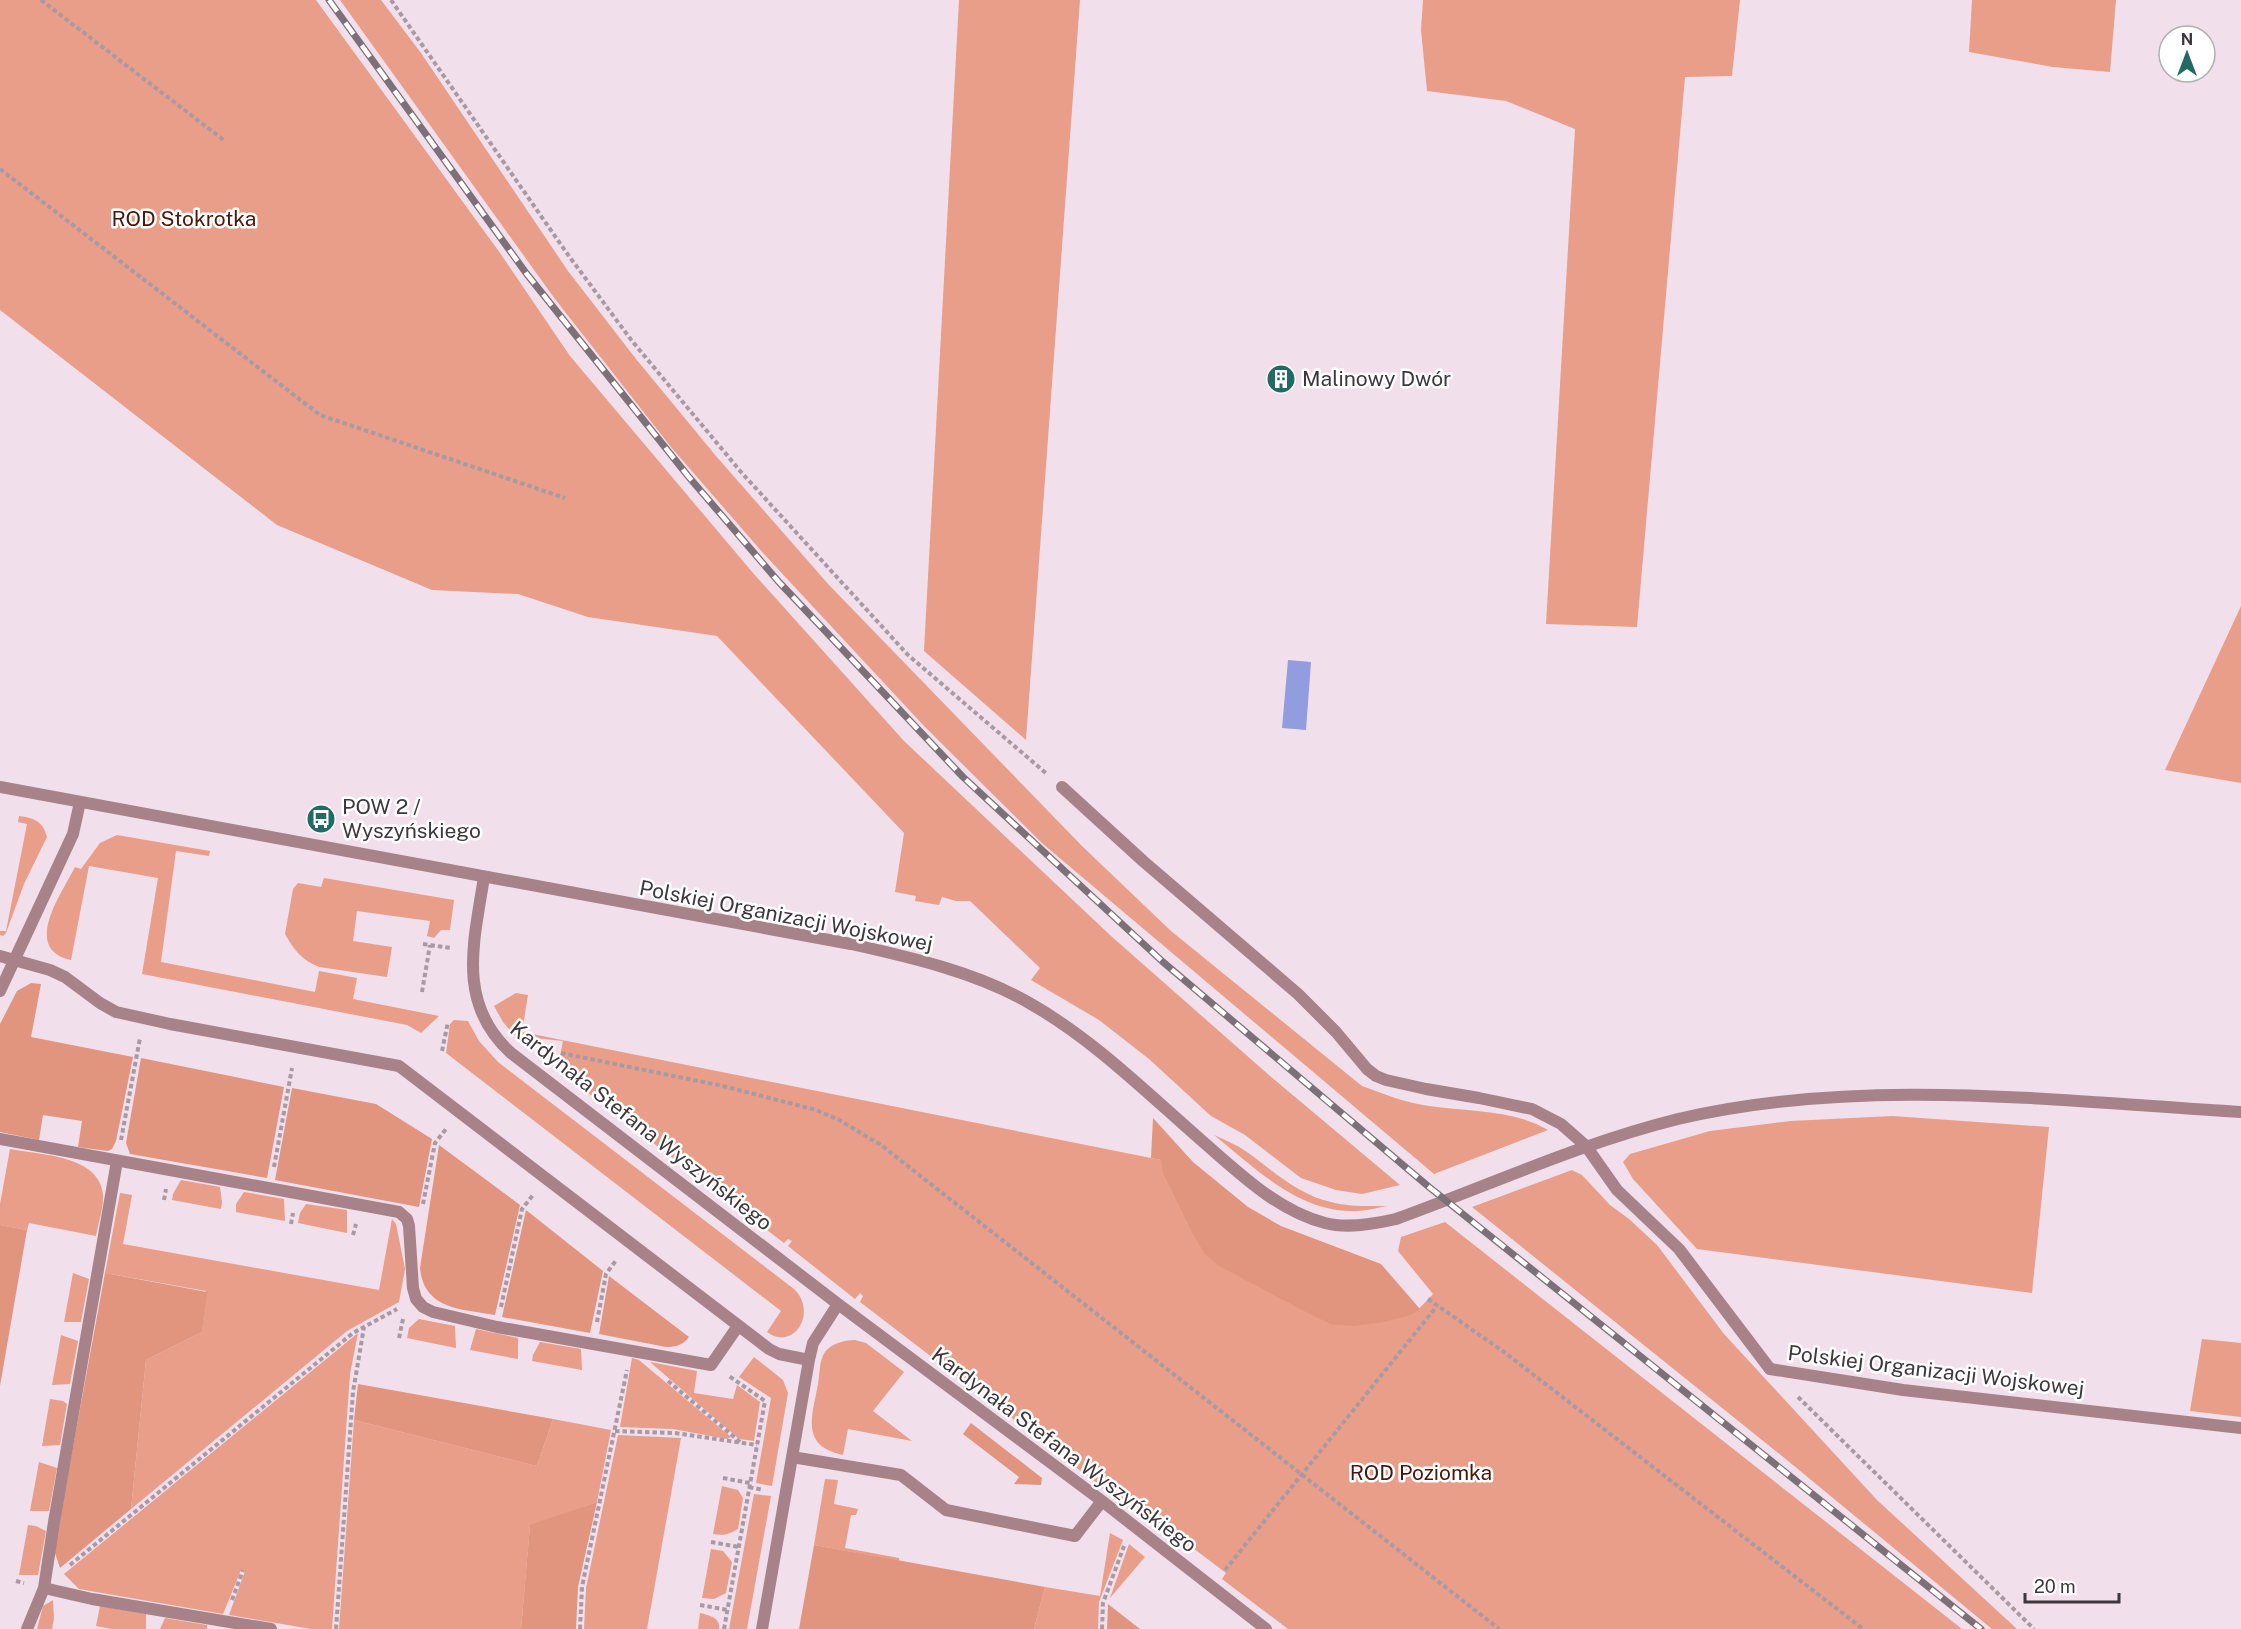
<svg xmlns="http://www.w3.org/2000/svg" width="2241" height="1629" font-family="'Public Sans',sans-serif">
<style>
.green{fill:#e89e88}
.forest{fill:#e1947e}
.water{fill:#929de0}
.lines{fill:none;stroke-linecap:round;stroke-linejoin:round}
.path{stroke:#a89aa4;stroke-width:4;stroke-dasharray:4.5 3;stroke-linecap:butt}
.lane{stroke:#a78389;stroke-width:12}
.street{stroke:#a78389;stroke-width:12}
.rail-casing{stroke:#7c7178;stroke-width:7}
.rail{stroke:#fff;stroke-width:4.5;stroke-dasharray:14;stroke-linecap:butt}
.labels{text-anchor:middle;stroke-width:5;stroke-linejoin:round;paint-order:stroke}
.park-label{font-size:21px;fill:#48180a;stroke:#fff}
.poi-label{font-size:21px;fill:#3e373c;stroke:#fff;text-anchor:start}
.street-label{font-size:21px;fill:#3e373c;stroke:#fff}
</style>
<rect width="100%" height="100%" fill="#f2dfec"/>
<path class="green" d="M0,0H316L500,253L570,356L753,573L904,741L1111,936L1270,1076L1400,1185L1362,1194L1336,1190L1301,1178L1245,1135L1211,1116L1149,1059L1099,1020L1031,980L1040,968L970,901H956L942,897L939,905L915,901L916,896L895,892L904,833L717,636L588,617L518,594L432,590L277,525L0,310Z
M340,0H381L421,53L568,271L636,359L716,456L829,585L1082,846L1171,931L1362,1086C1384,1094 1406,1103 1429,1106C1468,1112 1513,1109 1548,1130L1434,1174L1043,844L924,726L763,553L671,447L555,299Z
M959,0H1080L1026,740L924,651Z
M1423,0H1740L1732,76L1685,77L1637,627L1546,624L1575,129L1506,101L1427,91L1421,30Z
M1972,0H2116L2110,72L2053,67L1969,52Z
M2241,606V783L2165,770Z
M19,816C34,818 43,821 47,837L24,884L6,933L3,936L0,935V931H6L27,824L18,822Z
M117,835L210,851L209,856L176,851L161,962L315,992L319,971L357,978L353,999L439,1016L421,1033L407,1025L142,974L158,878L89,866L71,960C21,949 62,893 75,867L81,869L100,843Z
M324,878L454,900L450,930H441L434,938L427,936L430,921L357,911L353,941L392,947L387,977L319,967C302,960 294,950 285,934L293,889L298,883L321,887Z
M516,993L528,995L522,1032L1161,1160L1299,1307L1329,1324L1414,1314L1433,1294L1398,1251L1401,1237L1445,1222L1962,1629H1288L1222,1579L1226,1573L1189,1545L1184,1550L860,1302L863,1296L860,1293L855,1299L788,1246L792,1241L788,1239L784,1243L554,1067L559,1061L563,1041L515,1036L503,1022L494,1006Z
M454,1020L468,1021L479,1041L498,1062L794,1289C818,1312 794,1352 767,1332L781,1311L446,1053L450,1024Z
M1892,1116L2049,1127L2032,1293L1697,1249L1633,1179L1623,1162L1630,1154L1710,1131L1791,1121Z
M1214,1135C1225,1140 1237,1145 1247,1152C1273,1171 1299,1195 1331,1202C1350,1207 1368,1206 1387,1206C1376,1208 1362,1212 1350,1211C1296,1210 1254,1167 1214,1135Z
M10,1149C40,1155 99,1155 103,1194C104,1208 98,1223 96,1236L29,1223L27,1230L0,1225V1204Z
M1572,1170L1582,1175L1610,1205L1629,1219L1657,1245L1724,1334L1877,1500L2017,1629H1992L1782,1456L1472,1207Z
M181,1180L220,1187L222,1202L221,1209L172,1200L173,1194Z
M244,1192L284,1199L285,1221L236,1212V1204Z
M120,1193L132,1195L123,1244L379,1290L392,1219L396,1224L405,1269L399,1302L347,1331L131,1509L146,1360L202,1332L206,1291L105,1273Z
M306,1204L347,1210V1233L298,1223L300,1213Z
M73,1273L89,1279L81,1322H64Z
M419,1319L455,1326L456,1348L407,1338L409,1328Z
M476,1329L518,1338V1359L470,1350Z
M358,1333L350,1374L332,1629H311L229,1615L245,1571L241,1570L223,1614L79,1589L64,1574Z
M61,1335L78,1341L70,1384L52,1385Z
M2202,1339L2241,1343V1417L2190,1411Z
M855,1340L866,1343L904,1372L873,1411L912,1441L848,1429L843,1455C800,1446 812,1417 818,1384C820,1374 819,1360 825,1352C832,1343 845,1340 855,1340Z
M540,1342L581,1349L582,1370L532,1361L533,1355Z
M754,1357L783,1380L788,1393L772,1486L756,1483L771,1398L739,1377Z
M632,1358L639,1360L731,1437L727,1439L673,1429L620,1427Z
M650,1362L697,1371L694,1393L733,1399L737,1385L760,1402L754,1441L739,1439Z
M50,1399L63,1401L67,1404L60,1445L42,1446Z
M553,1419L611,1430L597,1502L530,1526L521,1629H339L354,1420L537,1466Z
M618,1435L681,1438L647,1629H584L586,1588Z
M39,1462L57,1468L49,1511H30Z
M825,1479L838,1480L834,1504L858,1509L856,1515H851L845,1548L899,1558V1561L814,1545Z
M722,1486L738,1490L743,1498L738,1529C729,1534 724,1536 713,1534Z
M754,1494L771,1496L747,1629H729Z
M28,1525L36,1526L46,1531L38,1575H19Z
M1110,1533L1123,1540L1099,1602L1098,1629H1034L1045,1587L1100,1596Z
M1129,1544L1145,1557L1110,1598Z
M711,1549L723,1551L732,1562L726,1593L714,1599L702,1598Z
M53,1600L54,1618L52,1629H37L43,1606Z
M100,1606L146,1614V1629H112L96,1626Z
M700,1613C709,1615 721,1618 719,1629H698Z
M165,1618L207,1625V1629H160Z"/>
<path class="forest" d="M31,983L41,984L31,1037L133,1057L116,1141L112,1149L108,1151L78,1147L82,1121L43,1115L39,1140L0,1132V1024L17,991Z
M141,1058L284,1087L267,1178L130,1154L126,1143Z
M292,1088L376,1104L432,1139L419,1207L275,1180Z
M1153,1118L1193,1162L1248,1207L1281,1226L1381,1264L1420,1309L1414,1314L1384,1322L1354,1326L1329,1324L1219,1266L1205,1254L1194,1236L1163,1173L1161,1160L1151,1158Z
M439,1145L520,1205L495,1315C462,1309 424,1310 420,1268Z
M526,1210L603,1271L590,1333L502,1317Z
M0,1225L27,1230L0,1386Z
M105,1273L207,1292L202,1332L146,1360L131,1509L60,1568L54,1550Z
M609,1276L689,1337C683,1345 676,1347 666,1347L599,1334Z
M358,1384L553,1419L537,1466L354,1420Z
M971,1423L1042,1478L1041,1485L1014,1484L1019,1477L963,1434Z
M597,1502L578,1587L576,1629H521L530,1525Z
M814,1545L1045,1587L1034,1629H799Z
M1108,1604L1140,1629H1107Z"/>
<path class="water" d="M1288,660L1311,662L1306,730L1282,728Z"/>
<g class="lines">
<path class="path" d="M41,0L225,141
M391,0L566,252L632,341L741,472L908,655L1047,774
M0,169L320,415L565,498
M423,944L451,948
M422,992L430,945
M442,1051L448,1022
M561,1053L723,1086L816,1110L839,1120L881,1145L1499,1629
M121,1140L140,1038
M274,1167L292,1068
M164,1200L166,1189
M423,1204L435,1143L446,1129
M291,1224L293,1213
M353,1235L356,1224
M1428,1299L1504,1352L1863,1629
M501,1307L522,1209L533,1195
M597,1322L606,1274L617,1259
M399,1338L403,1319
M668,1381L740,1442
M1798,1397L2034,1629
M615,1431L675,1433L757,1445
M723,1478L750,1483
M749,1487L763,1490
M711,1542L739,1547
M70,1565L353,1333L397,1309
M1225,1570L1437,1306
M16,1581L24,1583
M232,1600L243,1570
M700,1605L728,1610
M336,1629L353,1392L364,1327
M580,1629L582,1587L627,1370
M724,1629L765,1401L729,1376
M1102,1629L1103,1603L1124,1546"/>
<path class="lane" d="M0,1139L399,1212L407,1219L409,1226L413,1288L416,1299L423,1307L433,1312L497,1327L711,1365L738,1326
M1770,1369L1903,1390L2241,1428
M44,1588L92,1599L271,1629
M27,1629L44,1588L54,1522L117,1161"/>
<path class="street" d="M0,787L851,944C910,957 979,973 1031,1004C1094,1040 1147,1093 1201,1140C1237,1171 1277,1211 1325,1223C1347,1229 1374,1224 1396,1219C1490,1185 1581,1143 1678,1119C1860,1076 2056,1101 2241,1112
M1062,787L1143,861L1298,994L1336,1032L1367,1069L1376,1076L1386,1080L1426,1089L1479,1098L1532,1109L1561,1124L1586,1146L1617,1190L1679,1249L1770,1369
M484,877C474,942 456,1003 511,1053L838,1304L1102,1501L1266,1629
M0,956L50,970L65,977L100,1003L116,1012L170,1024L399,1066L769,1349L779,1354L809,1360
M0,991L73,834L80,802
M792,1457L901,1475L946,1510L1075,1536L1102,1501
M762,1629L809,1360L813,1343L838,1304"/>
<g class="rail-casing">
<path id="rail" d="M329,0L526,273L688,476L778,581L963,777L1163,962L1429,1187L1981,1629"/>
</g>
<use href="#rail" class="rail"/>
</g>
<defs>
<g id="building-disc" transform="scale(1.5)"><circle r="9.5" fill="#216b64" stroke="#fff"/><path d="M-4-6H4V6H1V3H-1V6H-4ZM-2.5-4.3h1.7v1.8h-1.7ZM.8-4.3h1.7v1.8H.8ZM-2.5-1h1.7V.8h-1.7ZM.8-1h1.7V.8H.8Z" fill="#fff"/></g>
<g id="bus-disc" transform="scale(1.5)"><circle r="9.5" fill="#216b64" stroke="#fff"/><path d="M-5-6H5V4H4V6H2V4H-2V6H-4V4H-5ZM-3.5-4V0h7V-4ZM-3.5 1.2v1.5H-2V1.2ZM2 1.2v1.5H3.5V1.2Z" fill="#fff"/></g>
</defs>
<g fill-rule="evenodd">
<use href="#building-disc" x="1281" y="379"/>
<use href="#bus-disc" x="321" y="819"/>
</g>
<g class="labels">
<g class="park-label">
<text x="184" y="226">ROD Stokrotka</text>
<text x="1421" y="1480">ROD Poziomka</text>
</g>
<g class="poi-label">
<text x="1302" y="386">Malinowy Dwór</text>
<text x="342" y="814">POW 2 /<tspan x="342" dy="24">Wyszyńskiego</tspan></text>
</g>
<g class="street-label">
<text transform="translate(786 916) rotate(11)" y="7">Polskiej Organizacji Wojskowej</text>
<text transform="translate(641 1126) rotate(38)" y="7">Kardynała Stefana Wyszyńskiego</text>
<text transform="translate(1936 1371) rotate(7)" y="7">Polskiej Organizacji Wojskowej</text>
<text transform="translate(1064 1450) rotate(37)" y="7">Kardynała Stefana Wyszyńskiego</text>
</g>
</g>
<g transform="translate(2187 54)"><circle r="28" fill="#ffffff" stroke="#b2afb1" stroke-width="1.5"/>
<path d="M0-4.5L10 22L0 15L-10 22Z" fill="#216b64"/>
<text y="-9" font-size="16" font-weight="bold" text-anchor="middle" fill="#3e373c">N</text>
</g>
<path d="M2025 1593v9h94v-9" fill="none" stroke="#3e373c" stroke-width="3"/>
<text x="2034" y="1593" font-size="18" fill="#3e373c" stroke="#ffffff" stroke-width="4.5" paint-order="stroke">20 m</text>
</svg>
